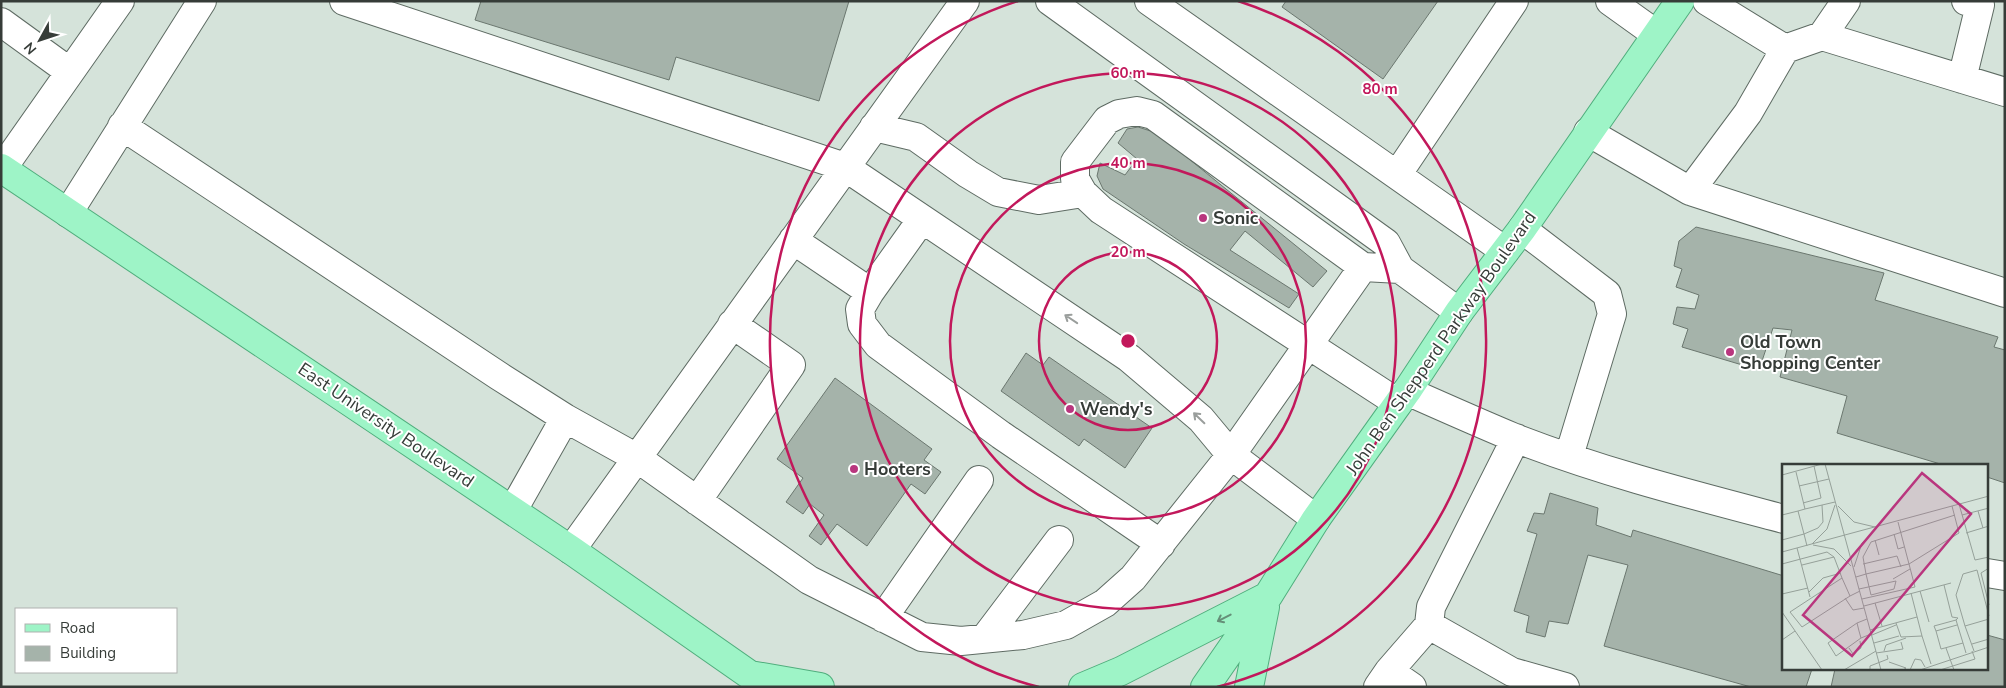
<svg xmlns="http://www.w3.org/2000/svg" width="2006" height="688" font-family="'Nunito Sans',sans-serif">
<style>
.building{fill:#a5b3aa;stroke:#6b776f}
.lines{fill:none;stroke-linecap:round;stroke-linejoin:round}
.minor-casing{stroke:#5e6b63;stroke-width:30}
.major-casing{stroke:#50ae7d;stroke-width:30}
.minor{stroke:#fff;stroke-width:28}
.major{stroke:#9ef4c7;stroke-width:28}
.oneway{stroke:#9a9e9c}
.oneway2{stroke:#658f78}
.ring{fill:none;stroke:#c2185b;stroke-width:2.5}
.poi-dot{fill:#b9367e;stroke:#fff;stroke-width:2}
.labels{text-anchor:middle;stroke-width:4;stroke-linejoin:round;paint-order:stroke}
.poi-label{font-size:18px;font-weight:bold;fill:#363c38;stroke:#fff;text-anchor:start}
.street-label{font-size:18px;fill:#363c38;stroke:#fff}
.inset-road{fill:none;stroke:#95a099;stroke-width:1}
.view{fill:#b9367e;fill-opacity:0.15;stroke:#b9367e;stroke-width:2.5}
.inset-edge{fill:none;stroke:#363c38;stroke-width:2.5}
.centre{fill:#c2185b;stroke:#fff;stroke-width:2.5}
.ring-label{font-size:15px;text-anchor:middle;font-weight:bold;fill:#c2185b;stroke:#fff;stroke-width:4;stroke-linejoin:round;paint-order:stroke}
</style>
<rect width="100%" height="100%" fill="#d5e3da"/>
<path class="building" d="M481,1H849L819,101L676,57L669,80L475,20Z
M1286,1H1438L1383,79L1282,7Z
M1138,127L1157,133L1327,271L1313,287L1245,231L1230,250L1299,294L1289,308L1184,244L1103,189L1097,176L1100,163L1125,175L1137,159L1118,143L1127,129Z
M1696,227L1884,273L1875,300L1998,337L1994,347L2005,350V483L1987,477V466H1947L1837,433L1847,396L1780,377L1792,330L1773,328L1759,370L1682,347L1688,329L1673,324L1677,307L1695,309L1699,295L1676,287L1682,269L1674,266L1679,241Z
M1026,353L1043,365L1049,357L1152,428L1125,468L1084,439L1079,446L1001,391Z
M835,378L932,449L924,460L941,472L925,494L911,484L867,546L837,524L821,545L809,536L824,515L810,504L803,514L786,502L803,478L777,459Z
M1550,493L1598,508L1596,525L1631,537L1633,530L1784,576V669H1812L1806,687H1751L1604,646L1628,565L1588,555L1568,624L1549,621L1545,637L1526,632L1529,616L1514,611L1537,534L1527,531L1534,513L1544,514Z
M1987,635L2005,640V687H1831L1835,669H1987Z"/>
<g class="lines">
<g class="minor-casing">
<path id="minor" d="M344,1L845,167L1129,358L1201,419L1231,455L1363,267
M1050,1L1386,243L1400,269L1459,312
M1149,1L1505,251
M1610,1L1656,34
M1,22L70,72
M1822,36L1846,1
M1785,49L1822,36L2005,92
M1962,79L1980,5L1966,1
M122,126L499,376L565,418L637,458L809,580L922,637L961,641L1023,635L1066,625L1105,603L1133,578L1231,455L1316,519
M874,127L916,137L968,174L998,192L1039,200L1083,193
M1588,132L1690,191L1748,113L1785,49L1707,1
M2,169L120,1
M1397,175L1514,1
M1690,191L2005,293
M68,213L202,1
M922,219L870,292L860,309L862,324L878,345L1001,435L1161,544
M1522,229L1607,294L1612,314L1569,456
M793,240L870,292
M1407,391C1443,407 1479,423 1515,438C1602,472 1693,495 1784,519
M1398,403L1101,210L1083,193L1075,179V162L1107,120L1119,114L1137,111L1153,115L1363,267L1400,269
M1516,438L1431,607L1429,625L1512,672L1565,687
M697,501L791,365L732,324
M513,510L565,418
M571,550L965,1
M1987,573L2005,576
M883,618L979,480
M985,638L1059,540
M1389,671L1412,687
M1378,687L1389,671L1429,625"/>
</g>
<g class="major-casing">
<path id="major" d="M1,168L571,550L767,687
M750,675L820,687
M1083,687L1121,671L1264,598
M1205,687L1268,596L1316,519L1407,391L1459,312L1522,229L1680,1
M1249,687L1265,607"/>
</g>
<use href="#minor" class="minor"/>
<use href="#major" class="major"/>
</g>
<defs><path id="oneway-shaft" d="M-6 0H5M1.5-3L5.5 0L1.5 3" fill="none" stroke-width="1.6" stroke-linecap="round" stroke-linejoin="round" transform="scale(1.25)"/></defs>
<g class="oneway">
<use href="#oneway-shaft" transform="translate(1071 319) rotate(-146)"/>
<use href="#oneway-shaft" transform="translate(1199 418) rotate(-136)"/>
</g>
<use class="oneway2" href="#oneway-shaft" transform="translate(1224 618) rotate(153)"/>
<g class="ring">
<circle cx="1128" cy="341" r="89"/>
<circle cx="1128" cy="341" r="178"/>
<circle cx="1128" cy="341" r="268"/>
<path d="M1039 687A357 357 0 0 1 1018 1M1238 1A357 357 0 0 1 1217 687"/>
</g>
<g class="poi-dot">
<circle cx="1203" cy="218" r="5"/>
<circle cx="1730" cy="352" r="5"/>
<circle cx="1070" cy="409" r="5"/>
<circle cx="854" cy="469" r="5"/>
</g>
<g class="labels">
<g class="poi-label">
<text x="1213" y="224">Sonic</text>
<text x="1740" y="348">Old Town<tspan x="1740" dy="21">Shopping Center</tspan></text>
<text x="1080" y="415">Wendy's</text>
<text x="864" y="475">Hooters</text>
</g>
<g class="street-label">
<text transform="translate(1441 343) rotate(-55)" y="6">John Ben Shepperd Parkway Boulevard</text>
<text transform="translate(386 425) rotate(34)" y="6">East University Boulevard</text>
</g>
</g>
<g transform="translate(1782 464)">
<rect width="206" height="206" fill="#d5e3da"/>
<path class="inset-road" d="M43,0L99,206M14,8L23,45L53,38M0,11L40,0M17,22L47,15M21,39L39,34L32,2M177,40L193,96L207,93M56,42L72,58L93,63M196,47L201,64M0,51L16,47M180,51L207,44M184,69L207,62M112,70L116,85L122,83M0,76L22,70L16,47L23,45M93,76L97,91M30,80L45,65L53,41M31,81L52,85L69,102M25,82L22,70L36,64L41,58L40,41M15,84L28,133M0,88L207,32M0,100L45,88L52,93M81,100L115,92L119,103M20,101L52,93L60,114M72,103L80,79L95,64M207,104L199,109L207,141M74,113L84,110L81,93L89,78L173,51M111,115L128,105M162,121L170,153L176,154L174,156M77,125L114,117L112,125L89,131M138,127L147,158M27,128L41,114L59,109M129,129L140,172M0,130L26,124M89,131L84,110L127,100L177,69L170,42M68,132L20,163L8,148L60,114L68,132L78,127M63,134L71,146L82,144M80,135L133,123L116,58M93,139L100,162M82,142L169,119M0,148L40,206M207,152L195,106L181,110L174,131L183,162L207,155M85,155L75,159L77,167L79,174L89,170M75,159L46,179L54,192L79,174M114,159L119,173L140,172L149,200M175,161L154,167L152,162L174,156L181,179M183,162L192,187M88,166L135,153M154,167L159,185L181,179L184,189M90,171L114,161M0,176L13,167M92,179L117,172M190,180L207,175M67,184L71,190L79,184L78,177M164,184L172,206M102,187L104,181L124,174M94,189L121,185L119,178M107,198L124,204L121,206M62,206L94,187M88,206V202L106,195L105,191M128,206L133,195L139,196L143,203M138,206L207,183M158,206L193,195L190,187"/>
<path class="view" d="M140,9L189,50L70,192L21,151Z"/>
<rect width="206" height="206" class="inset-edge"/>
</g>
<circle cx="1128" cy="341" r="8" class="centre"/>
<g class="ring-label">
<text x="1128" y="78">60 m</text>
<text x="1380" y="94">80 m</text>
<text x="1128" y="168">40 m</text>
<text x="1128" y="257">20 m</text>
</g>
<rect width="2006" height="688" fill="none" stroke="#363c38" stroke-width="5"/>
<rect x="15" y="608" width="162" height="65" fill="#ffffff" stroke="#afb1af"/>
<rect x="25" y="624" width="25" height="8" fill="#9ef4c7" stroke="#afb1af"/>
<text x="60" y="633" font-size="15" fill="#363c38">Road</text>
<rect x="25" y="646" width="25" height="15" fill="#a5b3aa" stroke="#afb1af"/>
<text x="60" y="658" font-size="15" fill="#363c38">Building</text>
<g transform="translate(40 40) rotate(230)" stroke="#ffffff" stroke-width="4" paint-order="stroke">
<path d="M0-4L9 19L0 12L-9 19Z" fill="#363c38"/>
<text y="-8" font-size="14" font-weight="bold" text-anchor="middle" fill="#363c38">N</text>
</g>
</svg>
